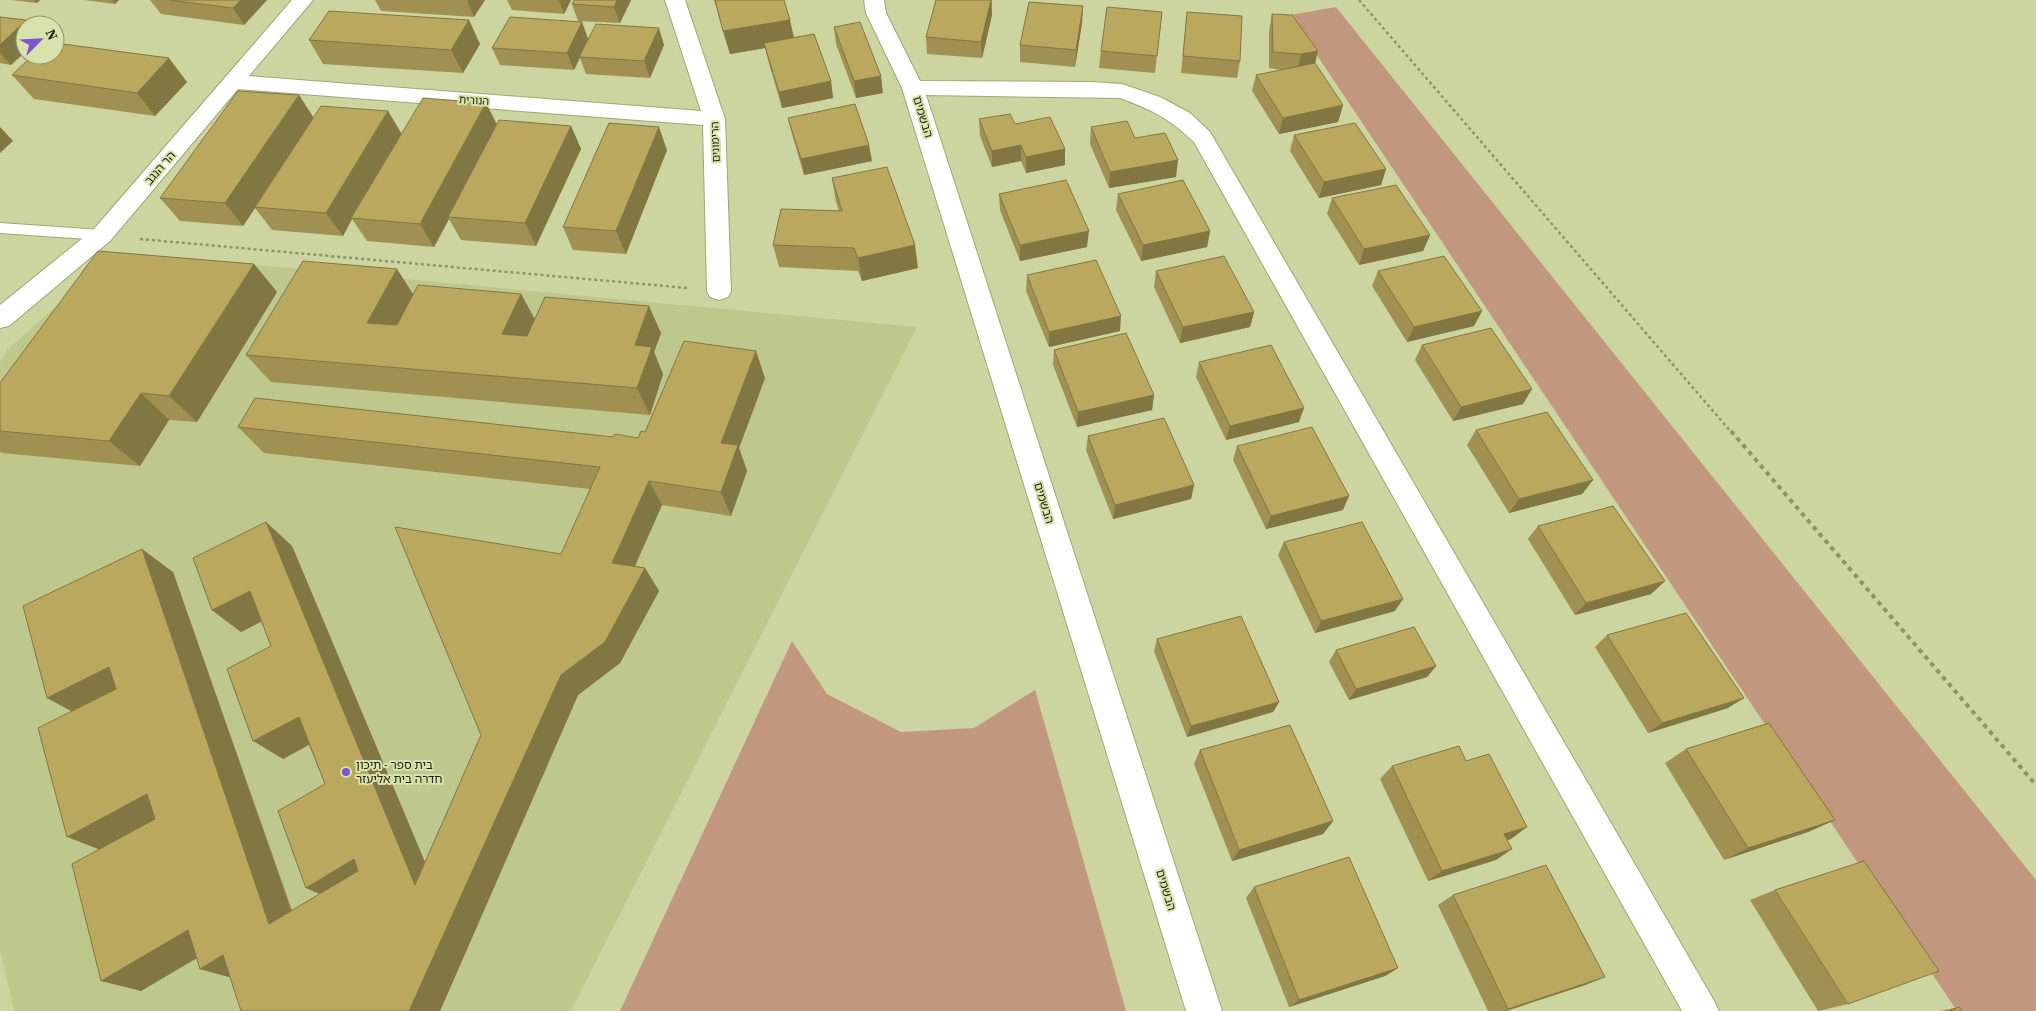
<svg xmlns="http://www.w3.org/2000/svg" width="2036" height="1011" font-family="'Source Serif 4','Noto Sans Hebrew',serif">
<style>
.built{fill:#bfc88c}
.green{fill:#c1987d}
.lines{fill:none;stroke-linecap:round;stroke-linejoin:round}
.service-casing{stroke:#9fa773;stroke-width:2}
.minor-casing{stroke:#9fa773;stroke-width:2}
.path-far1{stroke:#8c9369;stroke-width:2.5;stroke-dasharray:3 3;stroke-linecap:butt}
.path{stroke:#8c9369;stroke-width:4;stroke-dasharray:4.5 4.5;stroke-linecap:butt}
.service{fill:#fff;fill-rule:evenodd}
.minor{fill:#fff;fill-rule:evenodd}
.wall{fill:#a09052}
.shaded-wall{fill:#827642}
.building{fill:#baa85f;stroke:#827642}
.poi-dot{fill:#7d54ce;stroke:#d9e2ac;stroke-width:2}
.labels{text-anchor:middle;stroke-width:4;stroke-linejoin:round;paint-order:stroke}
.far-street-label{font-size:11px;fill:#1f220d;stroke:#d9e2ac}
.street-label{font-size:12px;fill:#1f220d;stroke:#d9e2ac}
.poi-label{font-size:12px;fill:#1f220d;stroke:#d9e2ac;text-anchor:start}
</style>
<rect width="100%" height="100%" fill="#ccd59f"/>
<path class="built" d="M117,252L917,327L571,1011H14L0,950V362L7,350Z"/>
<path class="green" d="M1336,7L2036,880V1011H1957L1290,15Z
M792,641L827,694L901,732L974,728L1035,690L1126,1011H620Z"/>
<g class="lines">
<g class="service-casing">
<path id="service" d="M0,223L102,230L107,231L109,235L107,239L102,240L0,233Z"/>
</g>
<g class="minor-casing">
<path id="minor" d="M292,0H313L249,76L701,111L665,0H685L725,119L731,291L728,297L719,300L710,297L707,291L703,125L238,89L110,241L9,326L0,328V305L94,229Z
M864,0H884L886,13L920,81L1091,82L1122,84L1160,97L1190,113L1210,132L1713,999L1719,1011H1682L1194,142C1169,118 1152,110 1120,98L926,95L1222,1011H1186L902,88L866,13Z"/>
</g>
<path class="path-far1" d="M1359,0L1732,433
M140,239L687,288"/>
<path class="path" d="M1731,431L2036,785"/>
<use href="#service" class="service"/>
<use href="#minor" class="minor"/>
</g>
<path class="wall" d="M11,0H40L37,3Z
M84,0H119L115,4Z
M150,0H267L244,25L161,14Z
M375,0H485L474,17L381,11Z
M507,0H571L564,14L512,10Z
M631,0L620,23L578,21L572,4Z
M714,0H784L794,38L831,81L833,98L782,108L768,60L765,48L730,54Z
M936,0H992V15L982,58L927,54L926,37Z
M1083,6L1082,23L1075,67L1020,62V45Z
M1162,12L1155,73L1099,68L1101,51Z
M1187,12L1240,61L1237,78L1181,73Z
M1272,14L1318,51L1315,63L1343,105L1338,122L1279,134L1252,91L1256,75L1282,70L1269,68V31Z
M0,17L25,25V52L11,65L0,63Z
M582,22L588,39L664,45L650,78L586,74L580,58L574,70L500,65L492,48Z
M834,27L883,93L856,98L836,44Z
M309,40L480,44L463,73L323,64Z
M12,75L187,82L155,116L34,99Z
M299,95L314,118L388,111L402,134L486,103L497,124L571,126L581,149L536,246L461,240L449,219L434,247L367,241L352,219L343,236L272,230L255,208L243,226L180,221L160,198Z
M788,118L872,161L804,175L792,134Z
M979,119L1015,124L1065,149V165L1026,173L1021,161L992,167L980,136Z
M1091,127L1135,138L1176,177L1109,188L1090,144Z
M1294,135L1386,169L1381,185L1319,198L1290,151Z
M667,150L626,254L573,250L563,227Z
M832,178L918,268L862,281L858,271L779,267L773,245L839,211L836,202Z
M999,194L1087,247L1020,261L1000,210Z
M1118,194L1210,231L1207,247L1141,261L1116,210Z
M1332,198L1430,235L1423,251L1359,265L1327,214Z
M254,264L277,292L197,422L169,420L140,466L2,453L0,452V383Z
M1156,271L1254,312L1250,327L1180,343L1154,287Z
M1378,271L1482,311L1474,326L1407,342L1372,286Z
M1027,275L1120,331L1049,347L1026,291Z
M414,294H521L535,319L661,333L654,352L663,374L650,415L271,382L246,355Z
M1422,345L1523,404L1453,421L1415,360Z
M1054,350L1154,395L1152,410L1077,427L1053,365Z
M1199,362L1299,422L1226,440L1196,377Z
M765,378L739,448L747,471L731,516L662,505L635,566L645,568L659,591L620,663L578,695L440,1011H241L230,977L200,969L197,958L141,991L99,849L72,711L47,698L173,572L292,910L320,894L306,888L325,784L309,745L283,759L271,646L262,621L241,632L212,610L266,522L292,546L425,862L590,489L264,453L238,427L638,438L645,432Z
M1476,430L1593,480L1582,494L1509,513L1467,445Z
M1088,436L1194,485L1191,499L1113,519L1086,450Z
M1237,446L1343,510L1266,529L1233,460Z
M1538,526L1665,581L1651,594L1575,615L1528,539Z
M1284,542L1395,611L1315,633L1278,555Z
M1607,635L1728,708L1648,733L1595,647Z
M1157,639L1279,702L1273,712L1187,737L1154,651Z
M1336,650L1436,666L1427,677L1349,700L1329,662Z
M1686,749L1835,820L1808,832L1724,860L1665,763Z
M1200,750L1333,821L1323,834L1232,861L1194,764Z
M1466,761L1511,839L1508,840L1496,860L1428,881L1380,779L1392,766Z
M1254,887L1398,968L1385,976L1289,1007L1246,898Z
M1775,890L1848,1004L1818,1011L1750,900Z
M1453,895L1605,977L1585,985L1506,1011H1488L1438,905Z
M1959,1007L1962,1011H1940Z"/>
<path class="shaded-wall" d="M34,0H40L37,3Z
M112,0H119L115,4Z
M241,0H267L244,25L233,8Z
M467,0H485L474,17Z
M559,0H571L564,14Z
M617,0H631L620,23L614,7Z
M991,0L992,15L982,58L981,42Z
M1083,6L1082,23L1075,67L1076,50Z
M26,20L31,25H25V52L11,65L0,53V45Z
M469,20L480,44L463,73L451,50Z
M790,20L795,43H764L765,48L730,54L723,31Z
M582,22L588,39L574,70L567,53Z
M659,28L664,45L650,78L644,61Z
M1318,51L1314,67L1297,71L1301,54Z
M169,58L187,82L155,116L137,93Z
M881,76L883,93L856,98L854,81Z
M831,81L833,98L782,108L779,92Z
M299,95L314,119L255,207V208L243,226L225,203Z
M486,103L497,126L448,217L449,219L434,247L420,224Z
M1343,105L1338,122L1279,134L1283,118Z
M388,111L402,135L351,218L352,219L343,236L326,213Z
M571,126L581,149L536,246L525,223Z
M0,127L13,141L0,153Z
M659,127L667,150L626,254L616,231Z
M869,145L872,161L804,175L801,159Z
M1021,145V161L992,167V151Z
M1065,149V165L1026,173V157Z
M1178,160L1176,177L1109,188L1110,172Z
M1386,169L1381,185L1319,198L1324,182Z
M1089,231L1087,247L1020,261V245Z
M1210,231L1207,247L1141,261L1143,245Z
M1430,235L1423,251L1359,265L1364,249Z
M915,245L918,268L862,281L858,258Z
M254,264L277,292L197,422L169,396Z
M397,269L415,297L387,351L367,323Z
M521,294L536,322L519,361L502,334Z
M649,306L661,333L654,352L663,374L650,415L637,388L635,345Z
M1482,311L1474,326L1407,342L1414,327Z
M1254,312L1250,327L1180,343L1183,327Z
M1121,316L1120,331L1049,347V332Z
M756,351L765,378L739,448L747,471L731,516L721,492V443Z
M1532,389L1523,404L1453,421L1461,407Z
M141,393L169,420L140,466L109,441Z
M1154,395L1152,410L1077,427L1078,412Z
M1304,408L1299,422L1226,440L1230,426Z
M1593,480L1582,494L1509,513L1519,499Z
M649,481L662,505L626,586L612,563Z
M1194,485L1191,499L1113,519L1115,505Z
M1349,496L1343,510L1266,529L1271,516Z
M266,522L292,546L440,898L415,885Z
M142,549L173,572L300,936L269,924Z
M645,568L659,591L620,663L578,695L440,1011H409L561,675Z
M1665,581L1651,594L1575,615L1586,603Z
M250,591L278,613L241,632L212,610Z
M1403,599L1395,611L1315,633L1321,621Z
M1436,666L1427,677L1349,700L1356,689Z
M109,667L144,687L84,718L47,698Z
M1744,698L1728,708L1648,733L1662,723Z
M1279,702L1273,712L1187,737L1191,726Z
M299,717L326,735L283,759L253,741Z
M147,794L182,810L106,852L67,837Z
M1835,820L1808,832L1724,860L1748,848Z
M1333,821L1323,834L1232,861L1239,850Z
M1527,827L1511,839L1488,846L1504,834Z
M1512,849L1496,860L1428,881L1442,871Z
M354,859L381,873L336,901L306,888Z
M188,930L224,942L141,991L101,981Z
M223,955L236,979L200,969Z
M1398,968L1385,976L1289,1007L1299,1000Z
M1605,977L1585,985L1506,1011H1504Z"/>
<path class="building" d="M169,0H241L233,8Z
M574,0H617L614,7L572,4Z
M715,0H784L790,20L723,31Z
M936,0H991L981,42L926,37Z
M1029,2L1083,6L1076,50L1020,45Z
M1107,7L1162,12L1157,56L1101,51Z
M329,11L469,20L451,50L309,40Z
M1187,12L1242,16L1240,61L1183,56Z
M1272,14L1292,15L1318,51L1301,54L1273,52Z
M0,17L26,20L0,45Z
M510,17L582,22L567,53L492,48Z
M860,22L881,76L854,81L834,27Z
M596,24L659,28L644,61L579,57Z
M814,34L831,81L779,92L764,43Z
M55,43L169,58L137,93L12,75L33,55H55Z
M1315,63L1343,105L1283,118L1256,75Z
M238,91L299,95L225,203L160,198Z
M423,98L486,103L420,224L351,218Z
M855,104L869,145L801,159L788,118Z
M321,106L388,111L326,213L255,207Z
M1010,114L1015,124L1050,117L1065,149L1026,157L1021,145L992,151L979,119Z
M499,120L571,126L525,223L448,217Z
M1127,121L1135,138L1165,133L1178,160L1110,172L1091,127Z
M609,123L659,127L616,231L563,227Z
M1355,123L1386,169L1324,182L1294,135Z
M887,167L915,245L858,258L854,248L773,245L781,209L842,211L832,178Z
M1066,180L1089,231L1020,245L999,194Z
M1183,180L1210,231L1143,245L1118,194Z
M1396,185L1430,235L1364,249L1332,198Z
M98,251L254,264L169,396L141,393L109,441L0,431V383Z
M1224,256L1254,312L1183,327L1156,271Z
M1444,256L1482,311L1414,327L1378,271Z
M1096,260L1121,316L1049,332L1027,275Z
M303,261L397,269L367,323L397,325L418,285L521,294L502,334L527,336L545,297L649,306L635,345L652,347L637,388L246,355Z
M1491,328L1532,389L1461,407L1422,345Z
M1126,333L1154,395L1078,412L1054,350Z
M684,341L756,351L721,443L738,445L721,492L649,481L612,563L645,568L605,642L561,675L409,1011H241L223,955L200,969L188,930L101,981L72,864L155,819L147,794L67,837L38,728L116,689L109,667L47,698L23,606L142,549L269,924L358,871L354,859L306,888L278,811L325,784L299,717L253,741L227,669L271,646L250,591L212,610L193,558L266,522L415,885L481,735L395,527L561,554L600,467L238,427L255,398L613,437L615,434L638,438L641,431L645,432Z
M1271,345L1304,408L1230,426L1199,362Z
M1547,412L1593,480L1519,499L1476,430Z
M1164,418L1194,485L1115,505L1088,436Z
M1312,427L1349,496L1271,516L1237,446Z
M1613,506L1665,581L1586,603L1538,526Z
M1362,522L1403,599L1321,621L1284,542Z
M1686,613L1744,698L1662,723L1607,635Z
M1241,616L1279,702L1191,726L1157,639Z
M1414,627L1436,666L1356,689L1336,650Z
M1769,723L1835,820L1748,848L1686,749Z
M1290,725L1333,821L1239,850L1200,750Z
M1459,746L1466,761L1489,754L1527,827L1504,834L1512,849L1442,871L1392,766Z
M1349,857L1398,968L1299,1000L1254,887Z
M1864,861L1939,971L1848,1004L1775,890Z
M1546,865L1605,977L1508,1009L1453,895Z
M1959,1007L1962,1011H1949Z"/>
<circle class="poi-dot" cx="346" cy="772" r="5"/>
<g class="labels">
<g class="far-street-label">
<text transform="translate(474 100) rotate(4)" y="4">הנורית</text>
<text transform="translate(715 142) rotate(-92)" y="4">הרימונים</text>
</g>
<g class="street-label">
<text transform="translate(923 117) rotate(73)" y="4">הבשמים</text>
<text transform="translate(160 168) rotate(-49)" y="4">הר הנגב</text>
<text transform="translate(1044 503) rotate(73)" y="4">הבשמים</text>
<text transform="translate(1166 890) rotate(73)" y="4">הבשמים</text>
</g>
<g class="poi-label">
<text x="356" y="769">בית ספר - תיכון<tspan x="356" dy="14">חדרה בית אליעזר</tspan></text>
</g>
</g>
<g transform="translate(40 40) rotate(66)"><circle r="24" fill="#d9e2ac" stroke="#8f956c"/>
<path d="M0-4L9 19L0 12L-9 19Z" fill="#7d54ce"/>
<text y="-8" font-size="14" font-weight="bold" text-anchor="middle" fill="#1f220d">N</text>
</g>
</svg>
